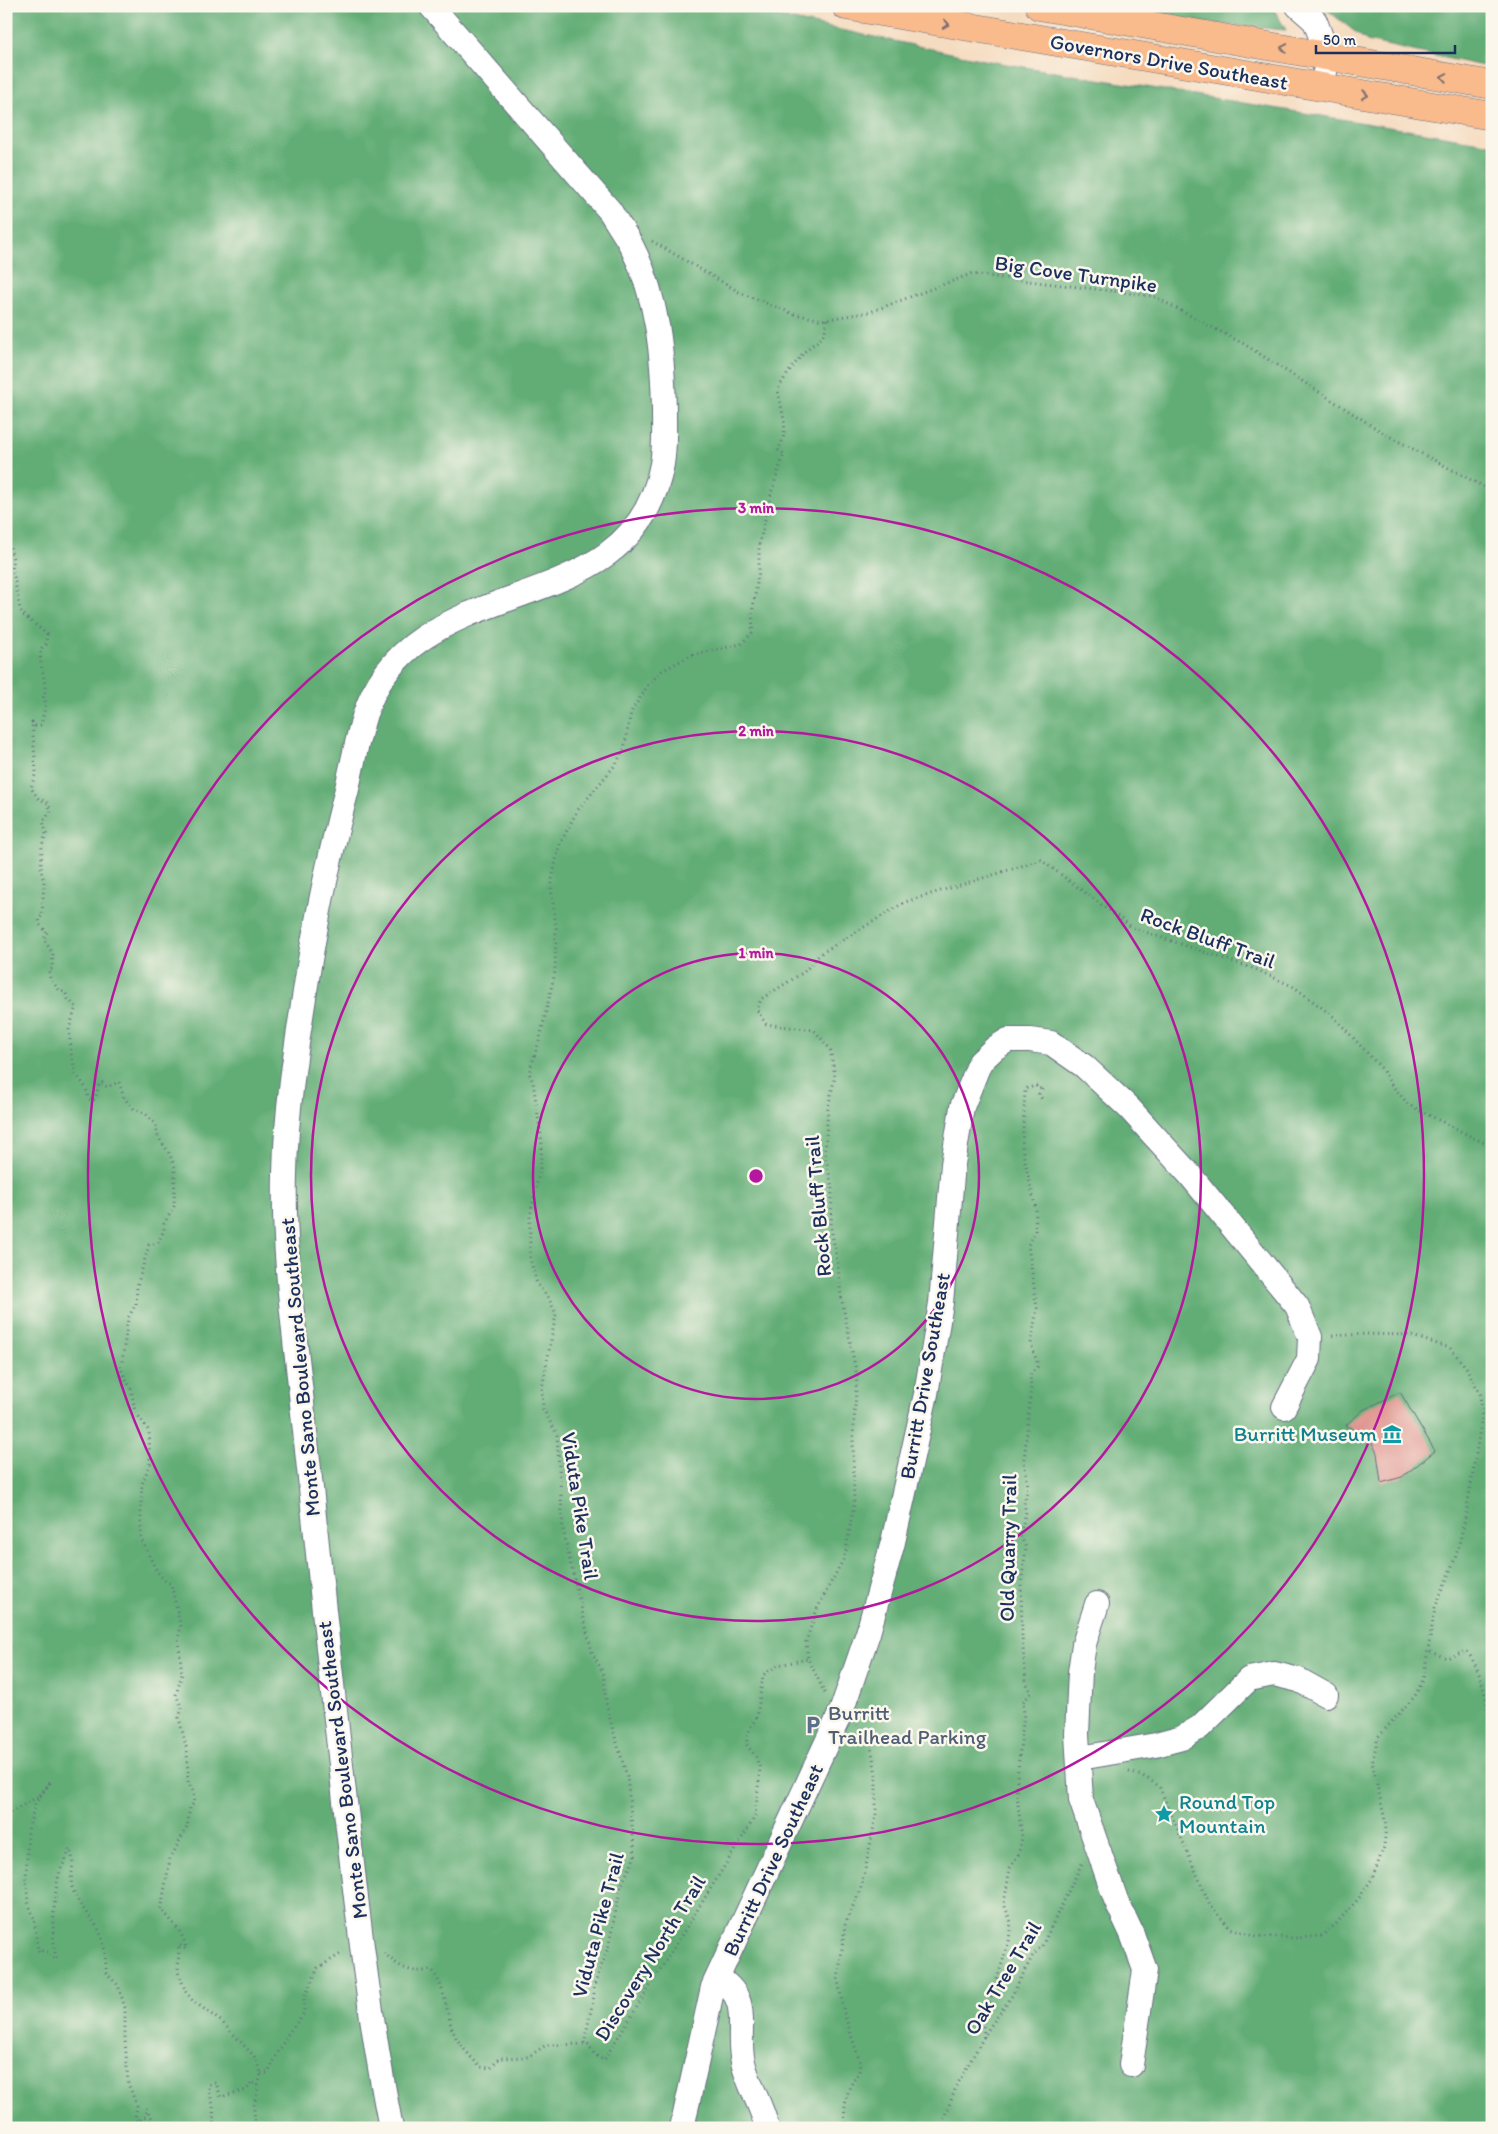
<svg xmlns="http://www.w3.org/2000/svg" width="1498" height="2134" font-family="Itim,sans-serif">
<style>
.forest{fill:#62ad76;stroke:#3e6e6a}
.building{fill:#e0948f}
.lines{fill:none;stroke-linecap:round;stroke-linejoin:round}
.minor-casing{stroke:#676c80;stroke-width:26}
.highway-casing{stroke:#676c80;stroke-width:29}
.path{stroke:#676c80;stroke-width:3;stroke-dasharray:1 4;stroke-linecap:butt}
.minor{stroke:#fff;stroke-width:24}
.highway{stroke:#fabb8c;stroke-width:28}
.oneway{stroke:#7f6e73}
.ring{fill:none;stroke:#b5179e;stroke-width:2.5}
.labels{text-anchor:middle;stroke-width:5;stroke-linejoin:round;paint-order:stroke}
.street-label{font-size:21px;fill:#1b2f5e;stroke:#fbf7ec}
.culture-label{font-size:21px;fill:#0d838f;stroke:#fbf7ec;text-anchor:end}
.service-label{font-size:21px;fill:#4e5e75;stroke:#fbf7ec;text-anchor:start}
.centre{fill:#b5179e;stroke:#fbf7ec;stroke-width:2.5}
.ring-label{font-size:15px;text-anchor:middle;font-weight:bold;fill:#b5179e;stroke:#fbf7ec;stroke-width:5;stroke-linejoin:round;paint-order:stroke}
</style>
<rect width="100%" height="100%" fill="#fbf7ec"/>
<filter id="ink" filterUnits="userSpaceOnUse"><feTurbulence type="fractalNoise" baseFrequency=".02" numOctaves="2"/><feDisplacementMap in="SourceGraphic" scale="10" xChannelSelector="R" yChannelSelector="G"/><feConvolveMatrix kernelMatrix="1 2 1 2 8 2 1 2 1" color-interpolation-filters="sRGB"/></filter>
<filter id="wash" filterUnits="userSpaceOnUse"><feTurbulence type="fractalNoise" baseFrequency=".0096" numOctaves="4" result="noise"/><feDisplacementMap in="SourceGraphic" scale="20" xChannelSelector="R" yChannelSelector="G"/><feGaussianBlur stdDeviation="1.12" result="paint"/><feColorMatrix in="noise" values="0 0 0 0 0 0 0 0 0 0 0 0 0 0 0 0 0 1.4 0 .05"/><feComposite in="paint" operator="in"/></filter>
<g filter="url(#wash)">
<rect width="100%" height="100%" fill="#f5dcc0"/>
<path class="forest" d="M6,6H726L994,62L1492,144V2128H6Z
M1039,6H1272L1286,30L1064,11Z
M1322,6H1492V68L1367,41Z"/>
<g id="blocks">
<path class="building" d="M1400,1392L1435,1451L1402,1477L1381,1483L1377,1453L1372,1443L1346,1425L1363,1410Z"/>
</g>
</g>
<g filter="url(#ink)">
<use href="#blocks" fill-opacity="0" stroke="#676c80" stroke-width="1"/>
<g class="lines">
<g class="minor-casing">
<path id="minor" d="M1298,6L1315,21L1328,56L1322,88
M1097,1604L1084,1644L1080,1672L1077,1734L1081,1800L1116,1900L1132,1934L1145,1970L1131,2065
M1080,1758L1156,1745L1182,1738L1200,1727L1249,1679L1274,1674L1299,1680L1326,1695
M718,1978C754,2000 735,2029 743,2062C748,2085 762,2105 767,2128
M391,2128C361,1976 348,1821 330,1667C320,1576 311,1485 301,1394C293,1321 283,1248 285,1174C286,1110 296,1048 306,985C316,919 330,854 347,789C352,765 357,740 364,717C411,563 633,630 662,464C665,447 664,429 664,411C663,356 658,298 632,247C626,235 617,223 610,211L431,6
M682,2128L713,1987L841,1712L868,1633L893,1542L926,1394L941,1303L953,1164L962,1107L980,1062L995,1048L1008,1040H1030L1051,1043L1084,1066L1129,1108L1190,1175L1297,1306L1310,1337L1309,1359L1284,1407"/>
</g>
<g class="highway-casing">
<path id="highway" d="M846,6L1492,116
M1039,6L1492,85"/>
</g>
<path class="path" d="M652,241L741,293L794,314L822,320L870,312L971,274L1153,296L1244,344L1385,434L1492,491
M6,533L13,559L12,565L20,609L23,615L47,634L46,644L42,648C36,665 50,681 43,698L46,703L41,725L35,726L32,722L36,772L31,788L38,798L48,803L51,811L43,821L46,834L42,845L41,871L44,881L42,916L39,918L40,925L47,932L44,939L53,954L52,969L49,970L50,979L60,991L65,992L68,999L76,1007L69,1029L71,1053L76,1074L86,1088L88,1098L92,1101L95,1099L99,1084L102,1083L107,1087L119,1082L124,1098L134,1109L145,1113L156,1125L158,1137L168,1151L175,1167L174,1206L164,1224V1230L158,1243L149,1245L137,1286L136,1304L128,1318L121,1369L131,1389L135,1411L149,1431L150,1464L142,1484L141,1500V1538L156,1570L164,1580L171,1584L181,1627L178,1638L182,1674L176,1695L182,1708L179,1718L187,1750L188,1782L193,1791L194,1803L190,1807L187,1827L170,1859L161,1909C170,1920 185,1934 186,1949L179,1945L178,1972L186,1992L193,2001L222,2022L254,2056L261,2073L254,2106L255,2128
M1430,1652L1447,1658L1467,1651C1485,1676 1487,1707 1492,1736
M825,1693L808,1659L806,1642L817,1609L845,1556L854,1504L853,1437L857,1376L841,1296L838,1266L831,1228L832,1188L825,1153L828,1108L835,1076L830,1049L814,1030L766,1024L757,1010L761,999L804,972L820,954L905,902L1041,860L1133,928L1255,969L1294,987L1334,1017L1382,1069L1390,1083L1409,1105L1492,1147
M1129,1772L1145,1777L1159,1786L1210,1905L1230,1928L1257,1936L1294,1938L1321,1936L1335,1925L1359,1898L1372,1879L1384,1847L1386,1825L1372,1762L1378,1737L1415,1696L1423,1680L1435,1608L1456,1556L1465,1520L1482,1417L1480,1394L1466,1367L1450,1348L1409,1335L1366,1334L1330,1336
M6,1815L39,1796L51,1781L35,1804L28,1830L26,1879L28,1902L34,1918L38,1950L39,1953L42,1951L48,1952L51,1957L57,1959C50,1943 54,1890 60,1871C63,1864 68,1857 69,1849C77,1860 69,1875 72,1887C77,1903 86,1911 95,1924C105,1937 106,1957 106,1973L118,1985L125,2008V2039L128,2083L137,2106L135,2118L138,2121L146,2116V2108L154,2122L151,2128
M384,1953C400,1968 411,1974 432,1970C449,1993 444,2017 457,2039C463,2049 472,2058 480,2067L491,2068L499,2058L528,2057L546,2045L588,2044L595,2055L604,2060L755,1817L760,1769L756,1757L746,1744L750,1728L757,1717L763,1675L778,1665L808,1659
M984,2037L983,2024L1009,1941L1011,1922L1004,1904L1010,1868L1018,1855L1022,1838L1016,1787L1024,1714L1023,1702L1031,1693L1026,1682L1022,1637L1021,1584L1026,1548L1020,1534L1026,1512L1024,1504L1028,1486L1024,1461L1031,1387L1030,1375L1037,1367V1362L1031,1344L1037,1308L1028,1245L1035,1231L1036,1210L1022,1148L1025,1089L1036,1086L1038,1089L1043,1088L1039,1094L1043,1101
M584,2043L594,1996V1986L608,1948L621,1886L635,1856L627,1776L612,1727L606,1702L604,1675L592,1652L569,1557L563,1528L557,1434L543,1409L542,1388L556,1314L548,1297L537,1284L530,1258V1216L540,1169L542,1144L533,1082L529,1073L540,1038L555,972L556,928L551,885L559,846L577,811L616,764L624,749L631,712L648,685L662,671L691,655L741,644L753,632L752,613L759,571V545L771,493L784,454L778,450C791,427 781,414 778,389C785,377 793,366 801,356C812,340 827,344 826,319
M261,2073H268L287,2035L304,2013V1998L318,1968L342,1953
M214,2128L213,2104L209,2092V2084L216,2083L221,2097L246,2090L251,2085L250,2083H256L258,2087
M845,2128C843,2108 846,2087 859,2073L860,2062L844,2013L838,1980L845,1925L862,1885L876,1816V1775L873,1757L869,1738L857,1725
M940,2128L957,2085L989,2028L1010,1999L1033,1955L1042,1946L1082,1863"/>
<use href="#minor" class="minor"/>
<use href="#highway" class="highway"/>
</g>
<defs><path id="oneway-chevron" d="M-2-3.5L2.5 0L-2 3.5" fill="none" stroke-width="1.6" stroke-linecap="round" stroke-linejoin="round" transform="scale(1.25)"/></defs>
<g class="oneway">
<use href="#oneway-chevron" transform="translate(946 24) rotate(9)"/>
<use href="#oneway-chevron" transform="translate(1284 48) rotate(-170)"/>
<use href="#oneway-chevron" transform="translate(1444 77) rotate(-170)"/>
<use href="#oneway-chevron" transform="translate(1365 95) rotate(10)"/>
</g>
</g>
<g class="ring">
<circle cx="756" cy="1176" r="223"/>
<circle cx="756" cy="1176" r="445"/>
<circle cx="756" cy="1176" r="668"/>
</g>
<defs>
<g id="museum-bare" transform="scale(1.5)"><path d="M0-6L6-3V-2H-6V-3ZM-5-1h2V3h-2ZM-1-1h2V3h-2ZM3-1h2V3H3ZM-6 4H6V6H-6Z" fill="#0f9aa8" stroke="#fbf7ec" stroke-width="2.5" paint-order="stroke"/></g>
<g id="parking-bare" transform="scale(1.5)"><path d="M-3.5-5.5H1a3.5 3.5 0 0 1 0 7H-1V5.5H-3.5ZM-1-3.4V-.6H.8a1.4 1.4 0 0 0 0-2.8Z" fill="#5c6f8a" stroke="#fbf7ec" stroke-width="2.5" paint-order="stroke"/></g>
<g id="sight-bare" transform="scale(1.5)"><path d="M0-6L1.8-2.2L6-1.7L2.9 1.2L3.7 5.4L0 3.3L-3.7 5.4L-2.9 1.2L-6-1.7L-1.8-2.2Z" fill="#0f9aa8" stroke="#fbf7ec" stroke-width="2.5" paint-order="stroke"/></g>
</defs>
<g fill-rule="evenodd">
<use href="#museum-bare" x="1392" y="1434"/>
<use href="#parking-bare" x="813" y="1725"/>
<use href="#sight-bare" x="1164" y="1814"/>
</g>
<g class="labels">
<g class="street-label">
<text transform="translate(1169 62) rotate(10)" y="7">Governors Drive Southeast</text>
<text transform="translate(1076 274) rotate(8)" y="7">Big Cove Turnpike</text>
<text transform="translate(1208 938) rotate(20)" y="7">Rock Bluff Trail</text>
<text transform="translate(818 1206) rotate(-95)" y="7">Rock Bluff Trail</text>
<text transform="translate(300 1367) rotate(-95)" y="7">Monte Sano Boulevard Southeast</text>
<text transform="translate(925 1376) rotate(-80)" y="7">Burritt Drive Southeast</text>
<text transform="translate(580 1506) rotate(81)" y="7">Viduta Pike Trail</text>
<text transform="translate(1008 1548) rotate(-89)" y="7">Old Quarry Trail</text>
<text transform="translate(342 1770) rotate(-97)" y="7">Monte Sano Boulevard Southeast</text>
<text transform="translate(773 1860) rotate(-65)" y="7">Burritt Drive Southeast</text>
<text transform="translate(598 1925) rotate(-75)" y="7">Viduta Pike Trail</text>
<text transform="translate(650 1958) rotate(-58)" y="7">Discovery North Trail</text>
<text transform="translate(1003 1978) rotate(-59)" y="7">Oak Tree Trail</text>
</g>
<g class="culture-label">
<text x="1377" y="1441">Burritt Museum</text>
<text x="1179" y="1809" text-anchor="start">Round Top<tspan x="1179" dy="24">Mountain</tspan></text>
</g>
<g class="service-label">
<text x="828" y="1720">Burritt<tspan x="828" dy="24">Trailhead Parking</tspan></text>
</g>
</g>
<circle cx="756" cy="1176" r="8" class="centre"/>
<g class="ring-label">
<text x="756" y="513">3 min</text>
<text x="756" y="736">2 min</text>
<text x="756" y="958">1 min</text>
</g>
<rect width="1498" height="2134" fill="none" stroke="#fbf7ec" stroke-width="25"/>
<path d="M1316 45v8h139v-8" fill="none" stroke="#1b2f5e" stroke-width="2.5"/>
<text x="1323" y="45" font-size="15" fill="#1b2f5e" stroke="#fbf7ec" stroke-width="4" paint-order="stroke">50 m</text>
</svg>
